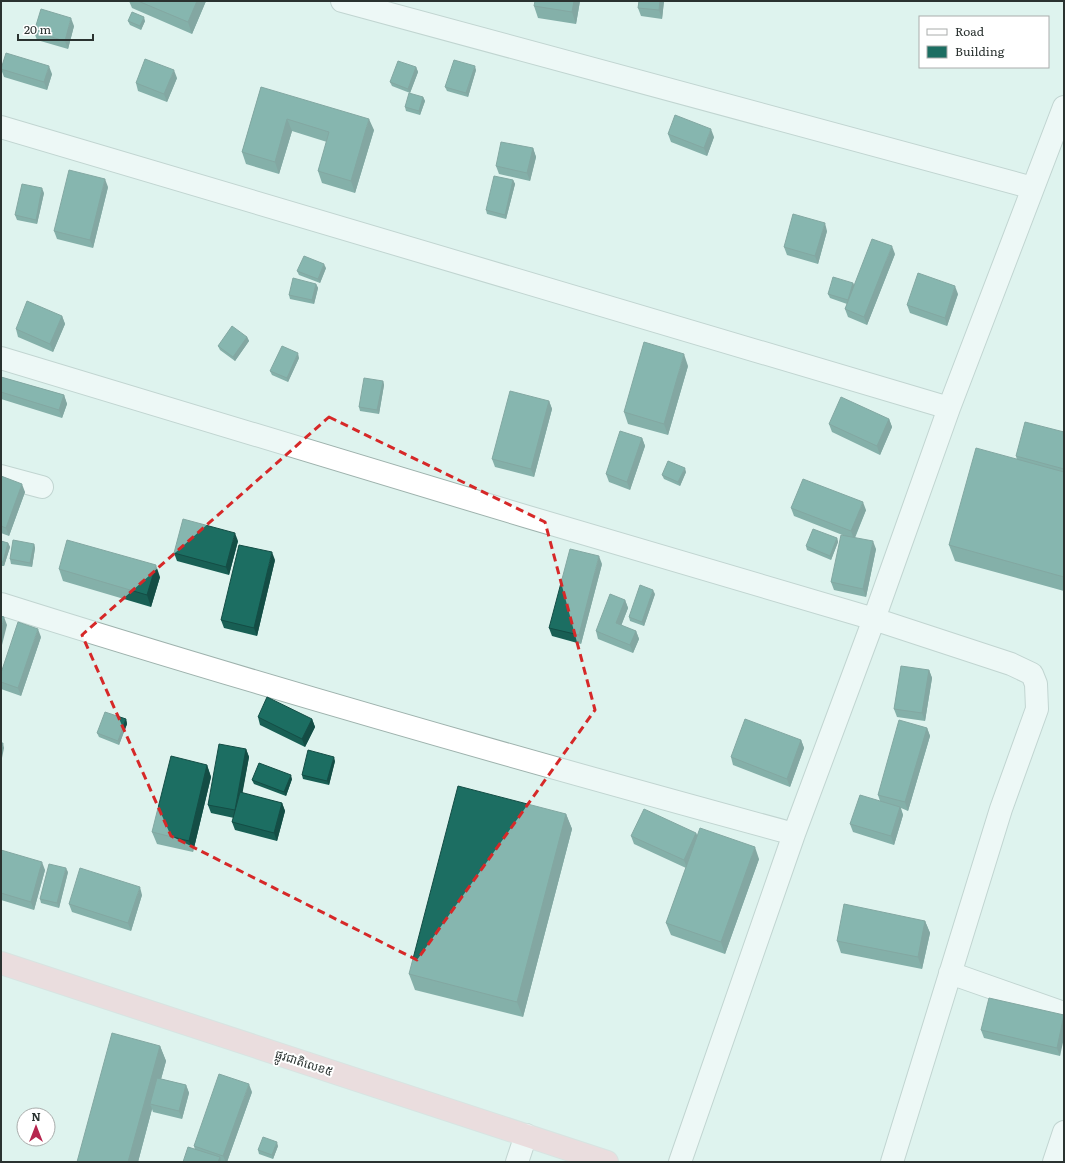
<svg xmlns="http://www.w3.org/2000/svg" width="1065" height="1163" font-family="Literata,'Noto Sans Khmer',serif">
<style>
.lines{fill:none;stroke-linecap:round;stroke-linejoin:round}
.minor-casing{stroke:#9eb2ad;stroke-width:24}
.highway-casing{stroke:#d0d2d1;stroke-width:24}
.minor{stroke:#fff;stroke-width:22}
.highway{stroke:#f9c4ca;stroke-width:22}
.wall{fill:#185f54}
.shaded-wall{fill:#144d45}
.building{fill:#1c6e62;stroke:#144d45}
.marked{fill:none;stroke:#d62828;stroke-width:3;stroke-dasharray:8 5;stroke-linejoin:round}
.labels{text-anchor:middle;stroke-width:4;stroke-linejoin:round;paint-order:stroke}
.street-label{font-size:12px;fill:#2a3230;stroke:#fff}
</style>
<rect width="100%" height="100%" fill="#def3ee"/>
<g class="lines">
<g class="minor-casing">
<path id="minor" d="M342,1L1033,188
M1,127L949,408
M1,358L528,517L874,619L1011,664L1032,674L1036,684L1037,709L1001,809L892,1162
M1,476L42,487
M1,604C264,687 529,762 794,834
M950,973L1064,1013
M517,1162L526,1135
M680,1162L794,834L874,619L949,408L1064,107
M1054,1162L1064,1132"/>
</g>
<g class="highway-casing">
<path id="highway" d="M1,963L607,1162"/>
</g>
<use href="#minor" class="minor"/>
<use href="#highway" class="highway"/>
</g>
<path class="wall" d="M129,1H206L192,34L132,8Z
M580,1L576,24L538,18L534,6Z
M639,1H664L662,19L641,16L638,8Z
M128,21H145L141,30L130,25Z
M74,26L68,49L37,40L34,32Z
M416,67L418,72L410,93L392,86L390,82Z
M1,69L52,74L47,90L4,77Z
M476,70L468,97L447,91L445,87Z
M177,78L167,102L138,91L136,83Z
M261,87L374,130L355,193L322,183L318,171L327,142L292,131L279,174L246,164L242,152Z
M423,97L425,101L420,115L406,111L405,107Z
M668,134L714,137L707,156L671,142Z
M533,148L536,157L530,181L499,174L496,166Z
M513,180L515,184L506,219L487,214L486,210Z
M108,187L93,248L57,239L54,231Z
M44,193L37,224L17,220L15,215Z
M827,231L818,264L787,255L784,247Z
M895,254L867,325L848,317L845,309L847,304L830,298L828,294L853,283L854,286Z
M326,268L320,283L299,275L297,271Z
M316,284L318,288L314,304L290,299L289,295Z
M958,294L947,326L910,313L907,305Z
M62,316L65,324L53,352L18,337L16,329Z
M247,337L249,341L235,361L220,350L218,346Z
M299,358L288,382L272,375L270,371Z
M688,366L668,435L628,424L624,412Z
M1,377L64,395L67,404L62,418L1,399Z
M383,381L384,385L379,414L360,411L359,407Z
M549,401L552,409L534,477L495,467L492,459Z
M889,419L892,427L880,455L832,432L829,424Z
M1064,432V591L955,561L949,545L1017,460L1016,456Z
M642,438L645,446L630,490L609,482L606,474Z
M686,472L680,486L664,479L662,475Z
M1,476L25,492L9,536L1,533Z
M791,508L866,510L855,538L876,549L866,597L834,590L831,582L845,536L794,516Z
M837,538L838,542L831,560L807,550L806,546Z
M1,541L8,543L10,547L4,566H1Z
M238,541L229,575L177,561L174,553Z
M34,544L35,548L32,567L11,564L10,559Z
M275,560L257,636L224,628L221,620Z
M602,564L581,644L552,636L549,628Z
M59,569L160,577L151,607L63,581Z
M655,594L644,626L630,621L629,617Z
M625,600L628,608L621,626L636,631L639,639L633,653L598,639L596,631Z
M41,637L21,696L1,689V673Z
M929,670L932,678L925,721L897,717L894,709Z
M258,717L312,719L315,727L305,747L260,725Z
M126,719L127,724L119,745L99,737L97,733Z
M927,728L930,736L908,811L901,808L903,815L894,845L853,832L850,824L880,801L878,795Z
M801,740L804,748L790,787L733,765L731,757Z
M246,749L249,757L242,793L282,803L285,811L277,841L235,830L232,822L234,818L211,813L208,805Z
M335,761L329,785L303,779L302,775Z
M207,765L211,777L193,852L157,844L152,832Z
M292,779L286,796L254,784L252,780Z
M566,814L572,829L523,1017L415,990L409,974Z
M696,833L697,835L759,859L725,954L671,935L666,923L686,868L634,844L631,836Z
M1,850L45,870L34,910L1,900Z
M68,872L59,908L41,903L40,899Z
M142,895L131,931L72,912L69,904Z
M925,921L930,933L922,969L841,953L837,941Z
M1064,1015L1060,1056L984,1038L981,1030Z
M160,1046L166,1061L161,1079L186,1085L189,1093L182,1119L153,1112L152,1109L138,1162H77Z
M252,1092L227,1162H183L195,1150L194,1146Z
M278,1146L273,1159L259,1154L258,1150Z"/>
<path class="shaded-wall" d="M197,1H206L192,34L188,22Z
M574,1H580L576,24L572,12Z
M660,1H664L662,19L659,10Z
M144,17L145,21L141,30L140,26Z
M71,18L74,26L68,49L65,41Z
M49,66L52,74L47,90L44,82Z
M475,66L476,70L468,97L466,93Z
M416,67L418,72L410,93L408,89Z
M174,70L177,78L167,102L164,94Z
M423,97L425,101L420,115L419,111Z
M287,119L292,131L279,174L275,162Z
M369,119L374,130L355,193L351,181Z
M711,129L714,137L707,156L704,148Z
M533,148L536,157L530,181L527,173Z
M105,179L108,187L93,248L90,240Z
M513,180L515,184L506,219L505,215Z
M42,188L44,193L37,224L36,220Z
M825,223L827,231L818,264L815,256Z
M892,246L895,254L867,325L864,317Z
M324,264L326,268L320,283L318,279Z
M853,283L855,287L848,300Z
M316,284L318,288L314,304L312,300Z
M955,286L958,294L947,326L945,318Z
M62,316L65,324L53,352L50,344Z
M247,337L249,341L235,361L233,357Z
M298,353L299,358L288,382L287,378Z
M684,354L688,366L668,435L664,424Z
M383,381L384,385L379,414L377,410Z
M64,395L67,404L62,418L59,410Z
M549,401L552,409L534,477L531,469Z
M889,419L892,427L880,455L877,446Z
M642,438L645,446L630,490L627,482Z
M685,468L686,472L680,486L678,482Z
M22,484L25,492L9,536L6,528Z
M863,502L866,510L854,539L851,531Z
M235,533L238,541L229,575L226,567Z
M837,538L838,542L831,560L830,556Z
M873,541L876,549L866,597L863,589Z
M8,543L10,547L4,566L3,562Z
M34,544L35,548L32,567L30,563Z
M272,552L275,560L257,636L254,628Z
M599,556L602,564L581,644L579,635Z
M156,565L160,577L151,607L147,595Z
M653,590L655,594L644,626L642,622Z
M625,600L628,608L619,631L616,623Z
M4,617L7,625L1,649V630Z
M38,629L41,637L21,696L18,688Z
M636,631L639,639L633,653L630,645Z
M929,670L932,678L925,721L922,713Z
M126,719L127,724L119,745L118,741Z
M312,719L315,727L305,747L302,739Z
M927,728L930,736L908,811L905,802Z
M801,740L804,748L790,787L787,779Z
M3,743L4,748L1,763V752Z
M246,749L249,757L238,818L235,810Z
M334,757L335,761L329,785L327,781Z
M207,765L211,777L193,852L189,841Z
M291,775L292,779L286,796L284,792Z
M282,803L285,811L277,841L274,833Z
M900,807L903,815L894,845L891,836Z
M566,814L572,829L523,1017L517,1002Z
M696,833L699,841L687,868L684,860Z
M755,847L759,859L725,954L721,942Z
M42,862L45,870L34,910L31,902Z
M66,868L68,872L59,908L57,903Z
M140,887L142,895L131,931L128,923Z
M925,921L930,933L922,969L918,957Z
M1064,1017V1038L1060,1056L1057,1048Z
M160,1046L166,1061L154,1105L150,1104L152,1109L138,1162H128Z
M249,1084L252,1092L227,1162H226L223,1156Z
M186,1085L189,1093L182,1119L179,1111Z
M277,1142L278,1146L273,1159L272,1155Z
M220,1157L221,1162H218Z"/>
<path class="building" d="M138,1H197L188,22Z
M535,1H574L572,12L534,6Z
M639,1H660L659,10L638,8Z
M41,9L71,18L65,41L34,32Z
M132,12L144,17L140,26L128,21Z
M6,53L49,66L44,82L1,69Z
M145,59L174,70L164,94L136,83Z
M454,60L475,66L466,93L445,87Z
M398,61L416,67L408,89L390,82Z
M261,87L369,119L351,181L318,171L329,132L287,119L275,162L242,152Z
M409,93L423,97L419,111L405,107Z
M675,115L711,129L704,148L668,134Z
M501,142L533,148L527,173L496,166Z
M69,170L105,179L90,240L54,231Z
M494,176L513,180L505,215L486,210Z
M22,184L42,188L36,220L15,215Z
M793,214L825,223L815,256L784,247Z
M872,239L892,246L864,317L845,309Z
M304,256L324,264L318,279L297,271Z
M918,273L955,286L945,318L907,305Z
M833,277L853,283L848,300L828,294Z
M293,278L316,284L312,300L289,295Z
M27,301L62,316L50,344L16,329Z
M232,326L247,337L233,357L218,346Z
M644,342L684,354L664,424L624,412Z
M282,346L298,353L287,378L270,371Z
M1,377L64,395L59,410L1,392Z
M364,378L383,381L377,410L359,407Z
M510,391L549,401L531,469L492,459Z
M841,397L889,419L877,446L829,424Z
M1025,422L1064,432V469L1016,456Z
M620,431L642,438L627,482L606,474Z
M976,448L1064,472V577L949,545Z
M668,461L685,468L678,482L662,475Z
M1,476L22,484L6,528L1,526Z
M803,479L863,502L851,531L791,508Z
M183,519L235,533L226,567L174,553Z
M813,529L837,538L830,556L806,546Z
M841,535L873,541L863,589L831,582Z
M13,540L34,544L30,563L10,559Z
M67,540L156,565L147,595L59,569Z
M1,541L8,543L3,562H1Z
M239,545L272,552L254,628L221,620Z
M570,549L599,556L579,635L549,628Z
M640,585L653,590L642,622L629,617Z
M610,594L625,600L616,623L636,631L630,645L596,631Z
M1,616L4,617L1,630Z
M18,622L38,629L18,688L1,682V673Z
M901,666L929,670L922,713L894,709Z
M267,697L312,719L302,739L258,717Z
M105,712L126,719L118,741L97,733Z
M745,719L801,740L787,779L731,757Z
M899,720L927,728L905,802L878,795Z
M1,743H3L1,752Z
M219,744L246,749L235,810L208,805Z
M308,750L334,757L327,781L302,775Z
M171,756L207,765L189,841L152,832Z
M259,763L291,775L284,792L252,780Z
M458,786L566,814L517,1002L409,974Z
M240,792L282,803L274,833L232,822Z
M860,795L900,807L891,836L850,824Z
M644,809L696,833L684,860L631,836Z
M700,828L755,847L721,942L666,923Z
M1,850L42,862L31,902L1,893Z
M49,864L66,868L57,903L40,899Z
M80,868L140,887L128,923L69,904Z
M844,904L925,921L918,957L837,941Z
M989,998L1064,1015L1057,1048L981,1030Z
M112,1033L160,1046L128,1162H77Z
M219,1074L249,1084L223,1156L194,1146Z
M157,1078L186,1085L179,1111L150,1104Z
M263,1137L277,1142L272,1155L258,1150Z
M188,1147L220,1157L218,1162H183Z"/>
<path d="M0 0H1065V1163H0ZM329,417L545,522L595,710L417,960L171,836L82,635Z" fill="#def3ee" fill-opacity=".55" fill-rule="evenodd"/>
<path class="marked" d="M329,417L545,522L595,710L417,960L171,836L82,635Z"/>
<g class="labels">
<g class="street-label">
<text transform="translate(304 1063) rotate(18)" y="4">ផ្លូវជាតិលេខ៥</text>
</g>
</g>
<rect width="1065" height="1163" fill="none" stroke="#2a3230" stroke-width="4"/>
<rect x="919" y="16" width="130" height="52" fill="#ffffff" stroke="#aaadac"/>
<rect x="927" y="29" width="20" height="6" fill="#ffffff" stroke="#aaadac"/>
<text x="955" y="36" font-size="12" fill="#2a3230">Road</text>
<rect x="927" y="46" width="20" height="12" fill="#1c6e62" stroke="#aaadac"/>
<text x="955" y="56" font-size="12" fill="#2a3230">Building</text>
<g transform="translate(36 1127)"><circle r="19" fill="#ffffff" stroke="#aaadac"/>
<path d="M0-3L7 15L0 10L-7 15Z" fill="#b6254e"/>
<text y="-6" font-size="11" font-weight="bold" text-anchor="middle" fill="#2a3230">N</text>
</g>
<path d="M18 34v6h75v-6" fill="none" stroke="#2a3230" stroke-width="2"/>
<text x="24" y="34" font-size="12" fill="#2a3230" stroke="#ffffff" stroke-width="3" paint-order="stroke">20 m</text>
</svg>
